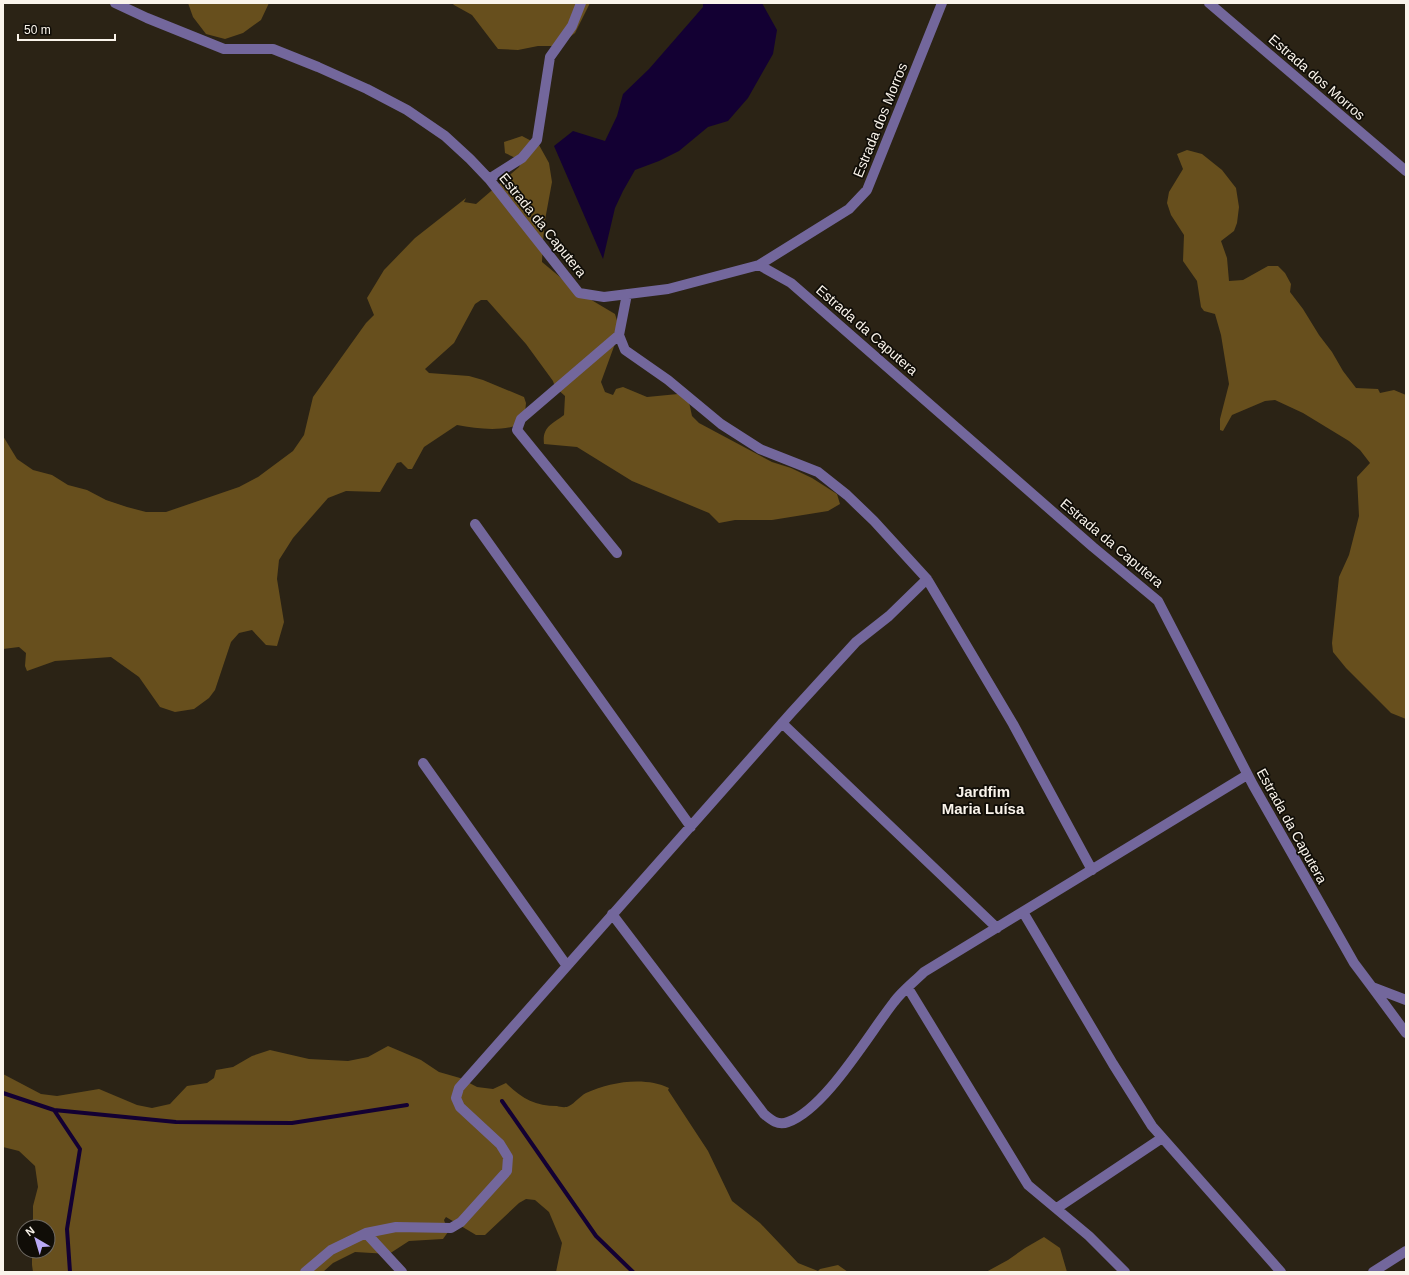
<svg xmlns="http://www.w3.org/2000/svg" width="1409" height="1275" font-family="Helvetica,sans-serif">
<style>
.forest{fill:#674f1d}
.water{fill:#130033}
.lines{fill:none;stroke-linecap:round;stroke-linejoin:round}
.stream{stroke:#130033;stroke-width:4}
.street{stroke:#73679c;stroke-width:10}
.labels{text-anchor:middle;stroke-width:3.5;stroke-linejoin:round;paint-order:stroke}
.street-label{font-size:14px;fill:#faf4eb;stroke:#100d07}
.neighbourhood-label{font-size:15px;font-weight:bold;fill:#faf4eb;stroke:#100d07}
</style>
<rect width="100%" height="100%" fill="#2b2315"/>
<path class="forest" d="M188,3H269L261,20L243,33L225,39L206,34L193,17Z
M452,3H590L575,33L558,46H538L518,50L498,49L472,15L454,5Z
M522,136L539,145L549,163L552,182L545,220L543,240L542,262L578,292L615,314L620,330L601,382L605,392L613,395L616,389L623,387L647,397L678,394L689,402L692,416L699,423L772,462L791,468L812,478L837,494L840,504L828,511L772,520H735L719,523L709,513L632,481L577,447L544,444C542,427 552,424 564,415L565,396L555,387L553,381L526,344L487,300H481L475,304L454,343L425,369L429,373L469,376L483,380L524,397L526,403L524,423C503,432 479,429 457,425L424,447L412,469H408L401,462L397,463L380,492L346,491L328,498L293,538L279,560L277,579L284,622L277,646L266,645L252,630L239,633L231,642L215,690L209,698L194,709L175,712L160,707L139,677L111,657L55,661L27,671L25,666L26,653L19,647L3,649V436L17,459L33,470L52,475L68,485L87,490L106,500L127,507L146,512H166L239,487L258,477L293,451L304,435L313,397L366,323L374,315L367,298L384,270L415,238L466,198L464,202L476,204L519,167L522,161L505,153L504,142Z
M1187,150L1202,154L1222,170L1236,188L1239,207L1237,223L1234,231L1221,241L1227,258L1229,281L1243,280L1268,266H1278L1285,273L1291,284L1290,292L1303,309L1319,335L1332,352L1343,371L1356,388L1378,389L1380,393L1394,390L1406,395V719L1391,713L1346,668L1333,652L1332,643L1339,577L1349,555L1359,516L1357,477L1370,463L1360,450L1349,441L1303,413L1275,400L1265,401L1232,415L1223,431L1220,430V419L1229,384L1221,335L1215,314L1204,311L1201,307L1197,281L1183,261L1184,235L1171,215L1167,203L1169,192L1183,169L1177,154Z
M388,1046L421,1060L439,1072L460,1078L477,1087L493,1089L506,1083C521,1098 535,1106 557,1106C560,1107 566,1108 569,1106C575,1103 580,1096 586,1093C609,1082 645,1076 669,1088L668,1090L708,1151L732,1201L760,1223L798,1263L818,1271L820,1269L838,1265L848,1272H556L562,1243L549,1212L535,1200L526,1199L519,1203L485,1235H476L446,1217L444,1220L448,1232L443,1239L409,1241L389,1254L355,1252L333,1263L323,1272H33L32,1265V1251H48V1227H33V1206L38,1187L35,1166L19,1151L3,1147V1074L41,1094L57,1096L99,1089L137,1105L152,1108L170,1104L187,1086L207,1083L214,1078L216,1070L233,1067L252,1056L270,1050L309,1059L348,1061L368,1057Z
M1044,1237L1060,1248L1067,1272H986L1008,1260L1025,1248Z"/>
<path class="water" d="M703,3H762L777,30L773,54L748,98L728,121L708,127L679,151L659,161L635,170L623,191L615,208L603,259L554,146L573,131L605,141L617,116L623,94L649,69L703,7Z"/>
<g class="lines">
<path class="stream" d="M3,1093L54,1110L176,1122L292,1123L407,1105
M502,1101L596,1236L633,1272
M54,1110L80,1149L67,1229L70,1272"/>
<path class="street" d="M115,3L147,18L224,49H273L318,67L367,89L407,110L445,136L470,159L489,179L579,293L604,297L668,289L759,265L791,283L1093,547L1158,601L1253,785L1354,963L1372,987L1406,1000
M1209,3L1406,171
M489,179L522,158L537,140L550,57L572,26L581,3
M759,265L849,209L867,190L942,3
M627,294L619,335L625,350L668,380L721,424L760,449L818,472L847,495L874,521L927,579L1013,724L1092,870
M475,524L691,827
M617,553L517,430L521,419L619,335
M782,723L997,928
M423,763L567,966
M1023,912L1113,1064L1152,1126L1281,1272
M612,914L764,1114C771,1120 778,1126 788,1122C826,1108 868,1035 894,1002C902,991 914,982 924,972L1247,775
M1372,987L1406,1033
M908,988L1028,1185L1089,1236L1125,1272
M1057,1208L1162,1138
M366,1233L402,1272
M305,1272L331,1250L366,1233L396,1227L451,1228L461,1222L507,1171L508,1157L500,1144L460,1107L456,1098L459,1088L791,713L856,642L889,616L927,579
M1373,1272L1406,1251"/>
</g>
<g class="labels">
<g class="street-label">
<text transform="translate(1317 77) rotate(41)" y="5">Estrada dos Morros</text>
<text transform="translate(880 120) rotate(-68)" y="5">Estrada dos Morros</text>
<text transform="translate(543 225) rotate(51)" y="5">Estrada da Caputera</text>
<text transform="translate(867 330) rotate(41)" y="5">Estrada da Caputera</text>
<text transform="translate(1112 543) rotate(40)" y="5">Estrada da Caputera</text>
<text transform="translate(1292 826) rotate(61)" y="5">Estrada da Caputera</text>
</g>
<g class="neighbourhood-label">
<text x="983" y="797">Jardfim<tspan x="983" dy="17">Maria Luísa</tspan></text>
</g>
</g>
<rect width="1409" height="1275" fill="none" stroke="#faf4eb" stroke-width="8"/>
<g transform="translate(36 1239) rotate(322)"><circle r="19" fill="#100d07" stroke="#6e6962"/>
<path d="M0-3L7 15L0 10L-7 15Z" fill="#baaaf6"/>
<text y="-6" font-size="11" font-weight="bold" text-anchor="middle" fill="#faf4eb">N</text>
</g>
<path d="M18 34v6h97v-6" fill="none" stroke="#faf4eb" stroke-width="2"/>
<text x="24" y="34" font-size="12" fill="#faf4eb" stroke="#100d07" stroke-width="3" paint-order="stroke">50 m</text>
</svg>
